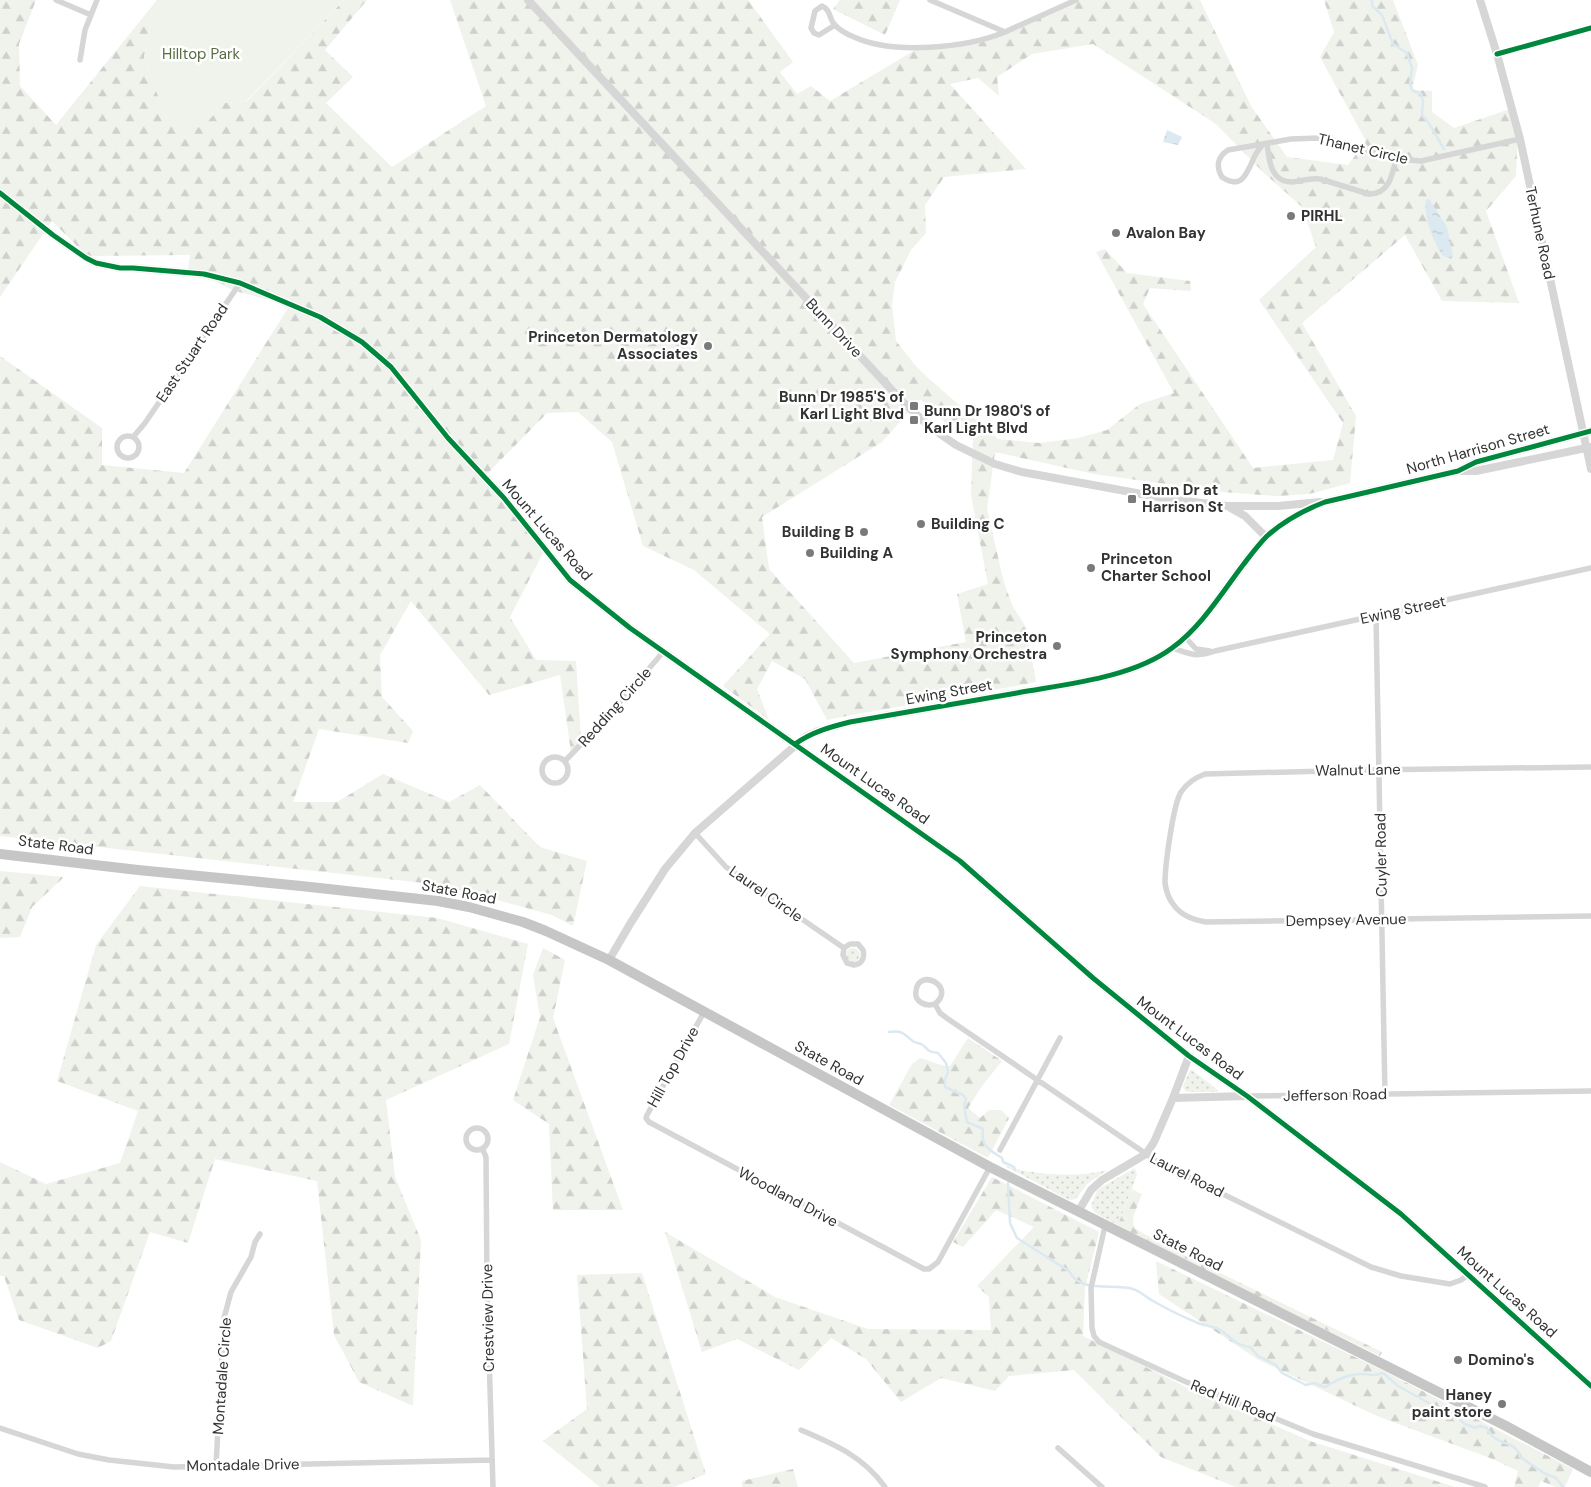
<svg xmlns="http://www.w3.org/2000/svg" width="1591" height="1487" font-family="'DM Sans',sans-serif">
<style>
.grass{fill:url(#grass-dots)}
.forest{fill:url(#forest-firs);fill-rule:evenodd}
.park{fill:#f0f2ec}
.water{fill:url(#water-ripples)}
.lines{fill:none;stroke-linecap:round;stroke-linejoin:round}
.stream{stroke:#dce9f0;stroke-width:2.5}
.minor{stroke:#d6d6d6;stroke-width:5.5}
.tertiary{stroke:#d6d6d6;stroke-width:8}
.trunk{stroke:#c6c6c6;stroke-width:10}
.cycleway-casing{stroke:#fff;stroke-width:8}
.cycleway{stroke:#00873e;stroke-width:5}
.poi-dot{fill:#7a7a7a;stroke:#fff;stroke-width:2}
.labels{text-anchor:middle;stroke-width:5;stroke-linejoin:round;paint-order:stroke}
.park-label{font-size:15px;fill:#586b42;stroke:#fff}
.street-label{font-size:15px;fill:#323232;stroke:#fff}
.poi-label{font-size:15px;font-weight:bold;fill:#323232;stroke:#fff;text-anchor:start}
</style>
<defs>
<pattern id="grass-dots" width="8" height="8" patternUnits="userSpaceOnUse" patternTransform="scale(1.25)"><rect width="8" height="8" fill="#f0f2ec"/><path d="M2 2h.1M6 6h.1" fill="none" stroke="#ced0cb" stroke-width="1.8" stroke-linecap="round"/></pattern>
<pattern id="forest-firs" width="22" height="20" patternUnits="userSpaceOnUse" patternTransform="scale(1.25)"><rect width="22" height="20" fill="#f0f2ec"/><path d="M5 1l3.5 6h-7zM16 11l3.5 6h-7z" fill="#ced0cb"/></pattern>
<pattern id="water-ripples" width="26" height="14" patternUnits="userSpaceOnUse" patternTransform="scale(1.25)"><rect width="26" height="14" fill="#dce9f0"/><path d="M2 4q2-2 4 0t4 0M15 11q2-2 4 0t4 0" fill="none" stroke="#bdc8ce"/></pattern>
</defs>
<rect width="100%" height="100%" fill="#fff"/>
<path class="grass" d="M846 955a7 7 0 1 1 14 0a7 7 0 1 1-14 0Z
M1190,1070H1192L1218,1090V1092H1189L1185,1091L1183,1086Z
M1005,1166C1033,1175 1078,1178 1107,1170L1087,1184L1076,1199L1069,1200Z
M1135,1168L1137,1175L1118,1225L1095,1213L1091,1206L1097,1191L1102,1187Z"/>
<path class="forest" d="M0,0H36L19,44L20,86L56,125L157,0H162L152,20L144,57L167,120L224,103L247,101L344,0H367L325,50L353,77L326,103L392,167L486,106L450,0H748L793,62L780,72L797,94L811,86L830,101L920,47L971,44L1071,0H1200L1251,106L1287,157L1348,165L1366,141L1320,57L1334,32L1324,0H1393L1418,65L1412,90L1432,91V112L1454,128L1513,108L1518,130L1516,176L1486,211L1519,303L1442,301L1405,235L1302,323L1356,416L1350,483L1309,494L1277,496L1223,492L1094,474L995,452L987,509L1004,583L1013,607L1026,627L1036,682C966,696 896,706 827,720L805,679L772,661L757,689L769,720L723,686L770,634L694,570L643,546L612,442L578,412L547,413L485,476L545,549L510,617L536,660L576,661L581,741L571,752L560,675L489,695L411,601L380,655L382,697L413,731L408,743L319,729L293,802H337L383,774L449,802L480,785L540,847L587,861L573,926L552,915L442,885L0,836V356L102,428V465L184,473L290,305L235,291L188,269L190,255L87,256L52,221L0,297ZM1093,44L1216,124L1262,171L1302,207L1316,247L1259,300L1343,423L1333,460L1253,468L1143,304L1150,288L1191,291L1190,281L1127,273L1105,249L1096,252L1174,393L1140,404L1107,430L1078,438L1040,443L998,439L926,376L914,364L896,341L892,305L895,282L911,250L926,233L925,205L944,177L1026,169L950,84L978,78L999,96L997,77L1032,54ZM920,399L945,422L973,440L971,495L988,584L957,594L966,642L854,663L769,569L762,517L882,442Z
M840,0H900L885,35L833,9Z
M0,871L64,877L32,907L20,937L0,938Z
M140,886L437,918L528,944L509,1044L386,1100L395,1177L421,1240L413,1406L359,1382L334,1335L317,1181L215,1159L188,1243L150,1232L111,1341L98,1348L19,1320L4,1276H0V1162L46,1184L120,1163L138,1111L57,1081L96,945Z
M543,948L565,960L553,1018L623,1210H553L549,1124L513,1100L540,1017L533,975Z
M968,1038L1002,1061L982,1086L968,1108L980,1118L989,1110H1001L1009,1118L988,1158L889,1105L912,1064L920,1058C930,1060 941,1067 950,1066Z
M992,1177L1099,1232L1085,1288L1083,1336L1186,1387L1310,1441L1455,1487H1236L1161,1457L1074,1370L1009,1376L995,1391L941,1378L901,1402L866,1359L831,1338L799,1370L737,1339L702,1352L665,1232L775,1297L868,1329L991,1330L989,1297L977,1286L1034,1227L996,1210L963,1247L953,1242Z
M1132,1189L1142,1194L1133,1217L1134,1228L1167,1247L1382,1352L1380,1356L1164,1251L1118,1225Z
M1156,1261L1382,1370L1573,1469L1565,1487H1556L1541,1481L1538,1487H1514L1518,1471L1490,1458L1377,1416L1257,1359L1159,1294Z
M642,1273L706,1474L674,1487H600L543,1441L587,1409L577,1275Z
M793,1469L798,1487H742V1481Z"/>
<path class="park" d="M162,0H344L246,101L224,103L202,128L167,120L144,57L152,20Z"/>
<path class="water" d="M1167,130L1182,137L1178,145L1163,142Z
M1429,199L1447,227L1453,256L1451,259L1443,256C1434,243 1423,216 1426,200Z"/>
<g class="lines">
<path class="stream" d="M1372,0V6L1382,15L1393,44L1407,53L1412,68L1410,84L1412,90L1421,94L1423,101L1422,115L1430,125L1444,149
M889,1032C904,1030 903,1034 914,1042C916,1043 919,1043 921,1044C930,1049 924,1051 938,1053L946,1063L948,1072L945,1079V1087L963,1095L966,1099L964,1106L967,1122L983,1129C981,1147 988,1149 1002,1158L1003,1162L1014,1167L1015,1170
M1008,1183L1010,1223L1017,1238L1069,1271C1080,1294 1114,1283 1133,1289C1140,1291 1147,1298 1153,1301C1167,1309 1183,1317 1198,1323C1205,1326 1214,1326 1220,1330C1231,1337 1236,1346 1250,1347L1258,1356L1276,1365L1282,1373L1306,1385L1314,1383L1325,1387C1336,1380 1349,1373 1363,1374C1373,1374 1373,1377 1383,1373L1398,1386L1436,1407L1452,1413L1465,1424L1475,1428L1480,1426L1487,1428C1496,1448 1515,1438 1520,1457L1544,1473L1556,1478L1563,1487"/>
<path class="minor" d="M56,0L91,15
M930,0L1005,32L1076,0
M835,25L819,35L814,33L811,28L815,11L822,6C831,10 829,18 834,24C838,29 848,35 854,37C893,55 966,48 1005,32
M1497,54L1591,28
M80,60L85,30L97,0
M1267,143C1269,159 1270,182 1292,182C1301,181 1310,178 1320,179L1369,194C1389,194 1392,176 1396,159
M1263,144L1291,139L1319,138L1332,140L1396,159L1421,161L1520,139
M1263,144C1259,149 1255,154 1253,160C1246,175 1241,190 1222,177C1216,167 1217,157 1228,150Z
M117 447a11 11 0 1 1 22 0a11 11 0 1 1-22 0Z
M134,436L145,423L240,283
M1376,616L1385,1095
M1185,637L1196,649L1210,651
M1172,648C1191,654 1195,658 1215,651L1591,568
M542 770a13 13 0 1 1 26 0a13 13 0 1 1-26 0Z
M565,761L608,716L664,651
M1591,767L1366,770L1205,774C1194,778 1187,783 1181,792C1173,805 1165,866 1165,883C1166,890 1169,899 1173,904C1181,916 1193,920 1206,922L1591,916
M695,833L726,867L844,948L843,955L847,963L854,965C862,964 865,958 863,950L858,944H850L844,948
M935,1004C926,1007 914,1002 916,991C918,967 957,986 935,1004L940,1013L948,1019L1158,1162L1371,1267L1401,1276L1450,1284L1461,1280L1468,1275
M704,1012L647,1115L646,1118L649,1122L924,1269H929L938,1262L990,1167
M1248,1096L1591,1091
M466 1139a11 11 0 1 1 22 0a11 11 0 1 1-22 0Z
M483,1150L486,1157L487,1288L493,1487
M1000,1150L1060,1038
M1105,1226L1091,1288L1092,1328L1094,1336L1099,1342L1184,1381L1313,1434L1485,1487
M0,1428L78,1454L109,1460L174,1467L492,1460
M801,1430C834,1444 864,1457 885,1487
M1058,1448L1102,1487
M216,1465L224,1318L231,1292L251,1257L255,1242L260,1234"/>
<path class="tertiary" d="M528,0L903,402L930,427L956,445L995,464L1022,472L1169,499L1227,506H1278L1320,502
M1480,0L1497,54L1520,139L1591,469
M0,193L53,235L86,258L96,263L120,268H133L204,274L240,283L320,317L362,342L391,367L448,438L504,498L570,580L630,628L960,861L1093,978L1189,1056L1247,1096L1401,1214L1591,1386
M1460,471H1476L1591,447
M1229,507L1245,516L1266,537
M609,960L630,924L665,869L695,833L805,737L818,731L850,722C906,712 962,703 1017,693C1066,684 1132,678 1172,648C1201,627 1221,594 1243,565C1250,556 1258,545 1267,536C1284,521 1304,510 1325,502L1458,471L1476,462L1591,431
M1173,1098L1189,1056
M1078,1212L1091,1190L1102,1180L1146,1154L1154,1142L1173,1098L1247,1096"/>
<path class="trunk" d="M0,854L138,870L301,886L438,901L469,907L523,922L546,931L609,960L990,1167L1506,1426L1591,1472"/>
<g class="cycleway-casing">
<path id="cycleway" d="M1497,54L1591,28
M0,193L53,235L86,258L96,263L120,268H133L204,274L240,283L320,317L362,342L391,367L448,438L504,498L570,580L630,628L960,861L1093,978L1189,1056L1247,1096L1401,1214L1591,1386
M795,744C812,732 830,727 850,722C906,712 962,703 1017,693C1066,684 1132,678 1172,648C1201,627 1221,594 1243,565C1250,556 1258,545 1267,536C1284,521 1304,510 1325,502L1458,471L1476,462L1591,431"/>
</g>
<use href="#cycleway" class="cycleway"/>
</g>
<g class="poi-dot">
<circle cx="1291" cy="216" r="5"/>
<circle cx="1116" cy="233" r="5"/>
<circle cx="708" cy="346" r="5"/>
<rect x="909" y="401" width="10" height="10" rx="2.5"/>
<rect x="909" y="415" width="10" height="10" rx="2.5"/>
<rect x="1127" y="494" width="10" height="10" rx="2.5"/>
<circle cx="921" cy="524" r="5"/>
<circle cx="864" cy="532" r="5"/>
<circle cx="810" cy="553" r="5"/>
<circle cx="1091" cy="568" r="5"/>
<circle cx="1057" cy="646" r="5"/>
<circle cx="1458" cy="1360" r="5"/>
<circle cx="1502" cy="1404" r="5"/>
</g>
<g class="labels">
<g class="park-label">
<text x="201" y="59">Hilltop Park</text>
</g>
<g class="street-label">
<text transform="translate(1363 149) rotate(13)" y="5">Thanet Circle</text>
<text transform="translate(1540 233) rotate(78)" y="5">Terhune Road</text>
<text transform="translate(834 328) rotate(47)" y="5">Bunn Drive</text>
<text transform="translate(192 353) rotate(-56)" y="5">East Stuart Road</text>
<text transform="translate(1478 449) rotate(-16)" y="5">North Harrison Street</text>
<text transform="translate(547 530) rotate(49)" y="5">Mount Lucas Road</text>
<text transform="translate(1403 610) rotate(-12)" y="5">Ewing Street</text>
<text transform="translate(949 692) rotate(-10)" y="5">Ewing Street</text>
<text transform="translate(615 707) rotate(-48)" y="5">Redding Circle</text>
<text transform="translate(1358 770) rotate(-1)" y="5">Walnut Lane</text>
<text transform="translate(875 784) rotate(35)" y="5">Mount Lucas Road</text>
<text transform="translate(56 845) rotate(7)" y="5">State Road</text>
<text transform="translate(1381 855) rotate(-91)" y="5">Cuyler Road</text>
<text transform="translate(459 892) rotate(11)" y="5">State Road</text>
<text transform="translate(766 894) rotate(35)" y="5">Laurel Circle</text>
<text transform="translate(1346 920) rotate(-1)" y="5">Dempsey Avenue</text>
<text transform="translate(1190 1038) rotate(37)" y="5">Mount Lucas Road</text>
<text transform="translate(829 1063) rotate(29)" y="5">State Road</text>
<text transform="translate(673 1067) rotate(-61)" y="5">Hill Top Drive</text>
<text transform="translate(1335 1095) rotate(-1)" y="5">Jefferson Road</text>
<text transform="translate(1187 1175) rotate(27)" y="5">Laurel Road</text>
<text transform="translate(788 1197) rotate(28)" y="5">Woodland Drive</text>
<text transform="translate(1188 1250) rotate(27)" y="5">State Road</text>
<text transform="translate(1507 1292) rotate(42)" y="5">Mount Lucas Road</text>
<text transform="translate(488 1318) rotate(-91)" y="5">Crestview Drive</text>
<text transform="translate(222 1376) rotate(-86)" y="5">Montadale Circle</text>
<text transform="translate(1233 1401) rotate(22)" y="5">Red Hill Road</text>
<text transform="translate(243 1465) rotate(-1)" y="5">Montadale Drive</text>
</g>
<g class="poi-label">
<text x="1301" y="221">PIRHL</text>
<text x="1126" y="238">Avalon Bay</text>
<text x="698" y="342" text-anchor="end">Princeton Dermatology<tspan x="698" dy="17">Associates</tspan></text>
<text x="904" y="402" text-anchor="end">Bunn Dr 1985'S of<tspan x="904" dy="17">Karl Light Blvd</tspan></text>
<text x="924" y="416">Bunn Dr 1980'S of<tspan x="924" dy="17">Karl Light Blvd</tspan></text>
<text x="1142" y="495">Bunn Dr at<tspan x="1142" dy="17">Harrison St</tspan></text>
<text x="931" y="529">Building C</text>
<text x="854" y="537" text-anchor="end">Building B</text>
<text x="820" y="558">Building A</text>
<text x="1101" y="564">Princeton<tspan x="1101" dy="17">Charter School</tspan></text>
<text x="1047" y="642" text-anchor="end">Princeton<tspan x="1047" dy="17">Symphony Orchestra</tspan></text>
<text x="1468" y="1365">Domino's</text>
<text x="1492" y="1400" text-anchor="end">Haney<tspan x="1492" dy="17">paint store</tspan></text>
</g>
</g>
</svg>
